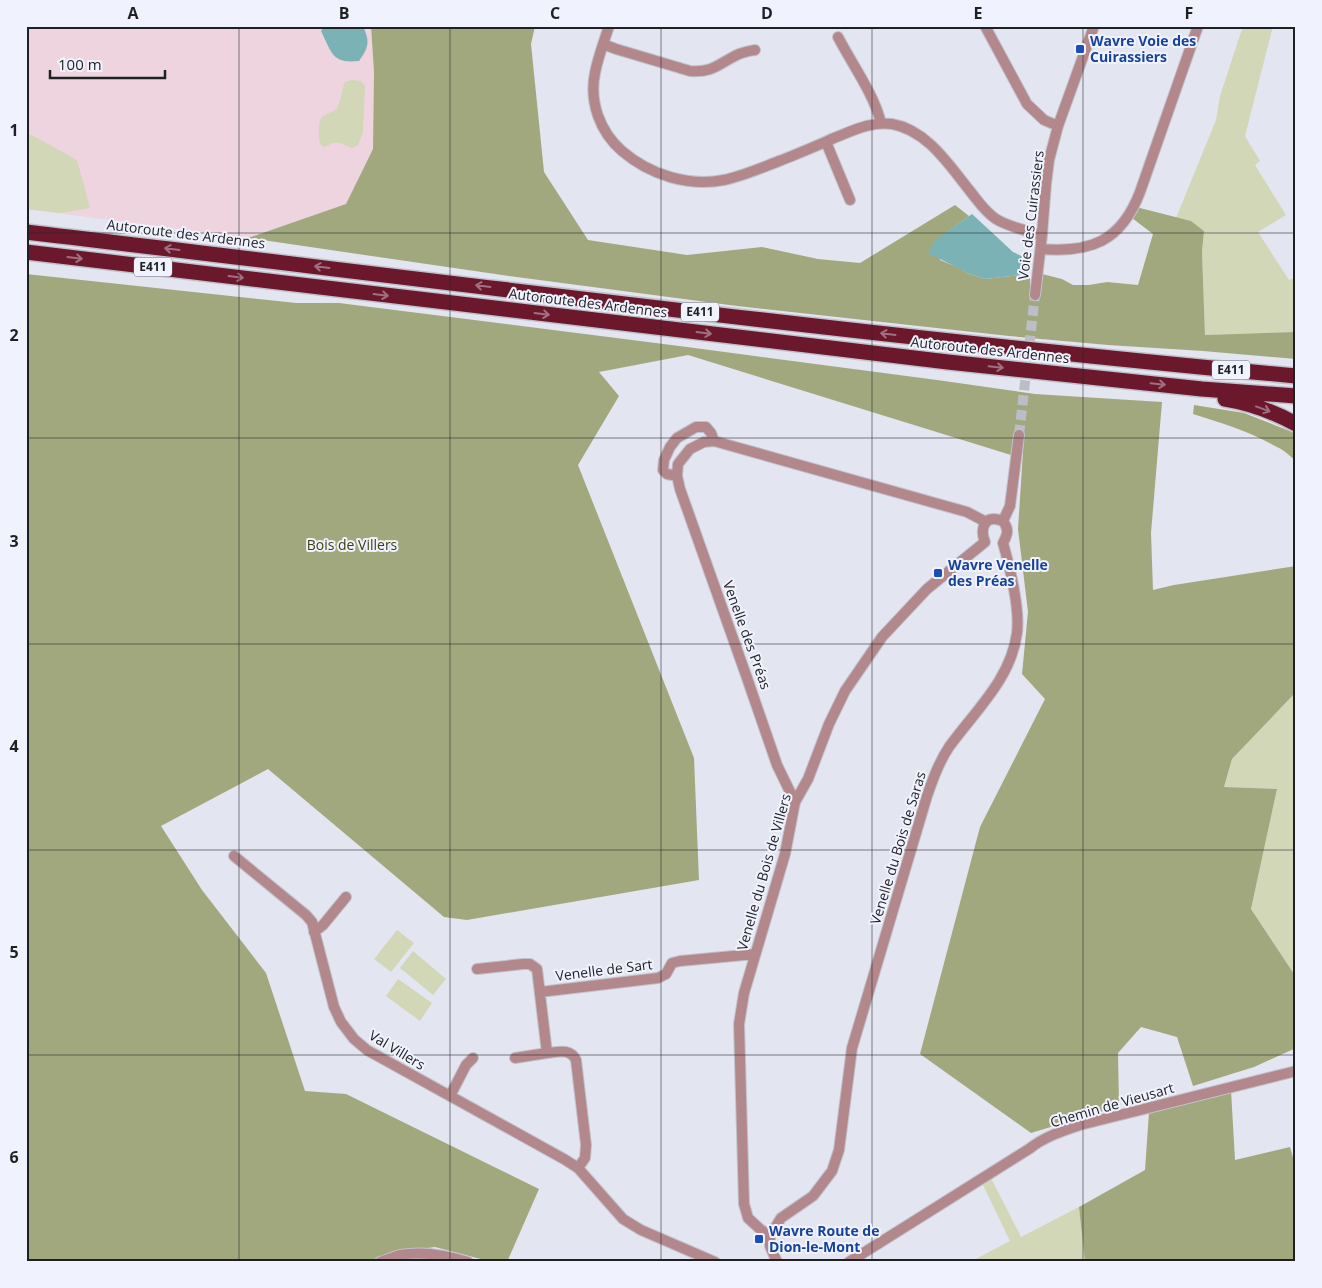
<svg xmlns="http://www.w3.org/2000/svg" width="1322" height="1288" font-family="'Open Sans',sans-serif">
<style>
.industrial{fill:#edd4de}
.green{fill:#d2d7b8}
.forest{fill:#a2a87e}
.water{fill:#7bb2b5}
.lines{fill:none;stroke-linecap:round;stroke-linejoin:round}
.minor-tunnel{stroke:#bcbec7;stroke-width:10;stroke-dasharray:10 5;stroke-linecap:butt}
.minor-casing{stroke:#c0c2cb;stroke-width:12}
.highway-casing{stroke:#c0c2cb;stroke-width:18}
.minor{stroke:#b3888c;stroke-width:10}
.highway{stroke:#6c182c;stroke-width:15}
.oneway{stroke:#a16f80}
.grid{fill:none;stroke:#1f2024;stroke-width:1;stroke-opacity:0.55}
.transit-dot{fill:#1a4fb4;stroke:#f0f2fe;stroke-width:2}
.labels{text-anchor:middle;stroke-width:4;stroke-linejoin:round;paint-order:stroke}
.shield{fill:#f0f2fe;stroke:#5e5f65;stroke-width:1}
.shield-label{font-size:12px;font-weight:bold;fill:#1f2024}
.transit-label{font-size:14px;font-weight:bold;fill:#164399;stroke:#f0f2fe;text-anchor:start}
.street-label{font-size:14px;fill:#1f2024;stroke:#f0f2fe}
.park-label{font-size:14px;fill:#3b3f0d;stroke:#f0f2fe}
.neatline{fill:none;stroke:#1f2024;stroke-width:2}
.grid-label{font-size:16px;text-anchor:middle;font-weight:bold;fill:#1f2024}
</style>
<rect width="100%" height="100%" fill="#e3e5f0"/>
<path class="industrial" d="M26,26H371L374,72L373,149L346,204L248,238L26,209Z"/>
<path class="green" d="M1243,26H1273L1245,136L1260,161L1255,165L1286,215L1258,232L1289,280L1296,277V332L1205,335L1202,252L1204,231L1191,221L1176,218L1216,120L1220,96Z
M352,80L361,81L365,86L363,132L358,145L352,148C339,143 338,139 325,147L322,146L319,141C319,135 318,126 320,121C323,112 334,114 338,106C341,100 342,89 345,82Z
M26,132L77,160L90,208L60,213L26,209Z
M1296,692V977L1251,909L1277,789L1224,787L1232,759Z
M397,930L414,943L391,972L374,959Z
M413,951L446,979L433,995L400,968Z
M398,979L432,1003L420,1021L386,996Z
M991,1178L1021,1237L1079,1207L1085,1262H970L1010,1241L982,1183Z"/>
<path class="forest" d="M371,26H535L531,44L544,172L588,240L687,255L762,247L818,259L860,263L955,205L969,216L936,240L940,260L957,267L970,274L985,279L1021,275L1030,276V295L1040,296L1042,274L1062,279L1073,285H1089L1107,282L1138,285L1153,234L1132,218L1136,207L1191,221L1204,231L1202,252L1205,335L1296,332V359L1203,351L1108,345L1009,336L737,306L509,276L248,238L346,204L373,149L374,72Z
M26,274L296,303H339L687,347L937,380L1035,394L1162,402L1151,533L1153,590L1174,585L1296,566V692L1232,759L1224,787L1277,789L1251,909L1296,977V1048L1254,1067L1193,1086L1177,1037L1141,1027L1118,1053L1119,1106L1031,1133L920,1054L980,827L1045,699L1022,674L1028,612L1018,529L1024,436H1015L1011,455L688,355L599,372L619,396L578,465L694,758L699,880L467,920L444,917L268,769L161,826L202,890L266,973L305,1091L346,1094L539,1189L507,1262H492L435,1247L396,1252L372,1262H26Z
M1194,405L1244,413L1292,432L1296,434V461C1290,456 1284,450 1277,447C1251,432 1222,423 1193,414Z
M1231,1090L1235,1160L1290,1147L1296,1168V1262H1085L1079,1207L1145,1170L1149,1112Z"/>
<path class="water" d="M324,26H363C370,42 369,47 359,61C332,64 332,53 321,31Z
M972,214L1013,252L1032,261L1028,272L1021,275L985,279L970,274L928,253L935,240Z"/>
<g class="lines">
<path class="minor-tunnel" d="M1019,435L1035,295"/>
<g class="minor-casing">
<path id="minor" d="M609,26C604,42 598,57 595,73C589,102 600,132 622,151C650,175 689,187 724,180C744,176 763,167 782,160C799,153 817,146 834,138C852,131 871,121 892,124C927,130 949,165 970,191C978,201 985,212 996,219C1009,227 1027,231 1042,235
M985,26L1027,104L1044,120L1058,126
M838,37C852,64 874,94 881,123
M603,44L616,49L690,71C714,73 719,63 739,54C744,52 750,51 755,50
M826,142L850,200
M1041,249C1090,253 1121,242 1140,192L1198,26
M1035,295L1042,235L1046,184L1049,160L1058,126L1094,26
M677,476L667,474L663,470L664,460L670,447L677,438L696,427H706L711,433L714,441
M1003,521L1010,506L1019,435
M985,542C981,533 982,519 994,519C997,519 1000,520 1003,521
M795,802L777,765L747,678L680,489L677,476L678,464L690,449L704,442L714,441L967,512L986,522
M234,856L306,915L312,922L334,1007L341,1022L354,1039L367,1050L564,1159L578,1168L623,1219L641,1230L715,1262
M314,932L323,925L346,897
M477,969L523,964H530L537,969L547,1053C558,1052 570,1048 576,1060L586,1145L585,1158L578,1168
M540,992L658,978L666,974L672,963L680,961L755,954
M515,1058L547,1053
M450,1096L466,1065L473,1058
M770,1236L781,1218L813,1196L832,1171L839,1150L852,1048L927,796C933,779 939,762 949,747C975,711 1011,679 1017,633C1020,608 1010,568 1003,543C1008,534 1009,529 1003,521
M770,1236L760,1229L748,1218L744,1204L739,1024L744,993L785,854L795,802L808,779L829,724L845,691L882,637L927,589L985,542
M770,1236V1246L777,1262
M380,1262C387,1260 393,1257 400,1255C423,1251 446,1255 468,1262
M849,1262L1029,1149C1044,1137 1062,1131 1080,1125L1296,1071"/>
</g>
<g class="highway-casing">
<path id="highway" d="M26,232C449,282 872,337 1296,376
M26,252L948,362L1202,389L1296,396
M1225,399C1250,403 1274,412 1296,424"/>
</g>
<use href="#minor" class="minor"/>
<use href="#highway" class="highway"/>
</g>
<defs><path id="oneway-shaft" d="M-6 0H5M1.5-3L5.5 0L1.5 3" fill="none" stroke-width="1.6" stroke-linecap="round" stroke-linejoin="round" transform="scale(1.25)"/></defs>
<g class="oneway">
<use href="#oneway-shaft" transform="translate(172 249) rotate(-173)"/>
<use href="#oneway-shaft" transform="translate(75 258) rotate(7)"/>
<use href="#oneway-shaft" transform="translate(322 267) rotate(-173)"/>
<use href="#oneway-shaft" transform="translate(236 277) rotate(7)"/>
<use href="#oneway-shaft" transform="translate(483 286) rotate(-173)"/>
<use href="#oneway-shaft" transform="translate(381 295) rotate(7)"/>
<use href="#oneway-shaft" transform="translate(542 314) rotate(7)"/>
<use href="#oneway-shaft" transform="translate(704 333) rotate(7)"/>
<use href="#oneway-shaft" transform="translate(888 334) rotate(-173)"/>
<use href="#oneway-shaft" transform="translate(996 367) rotate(6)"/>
<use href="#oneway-shaft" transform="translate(1158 384) rotate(6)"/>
<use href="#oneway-shaft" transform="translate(1263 409) rotate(20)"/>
</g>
<path class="grid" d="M239,26V1262M450,26V1262M661,26V1262M872,26V1262M1083,26V1262M26,233H1296M26,438H1296M26,644H1296M26,850H1296M26,1055H1296"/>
<g class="transit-dot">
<rect x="1075" y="44" width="10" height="10" rx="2.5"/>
<rect x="933" y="568" width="10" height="10" rx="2.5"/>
<rect x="754" y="1234" width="10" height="10" rx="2.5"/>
</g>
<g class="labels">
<g class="shield">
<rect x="134" y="257.5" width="38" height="19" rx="4"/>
<rect x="681" y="302.5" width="38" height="19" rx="4"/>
<rect x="1212" y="360.5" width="38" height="19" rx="4"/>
</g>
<g class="shield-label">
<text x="153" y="271">E411</text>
<text x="700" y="316">E411</text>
<text x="1231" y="374">E411</text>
</g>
<g class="transit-label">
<text x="1090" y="46">Wavre Voie des<tspan x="1090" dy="16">Cuirassiers</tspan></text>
<text x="948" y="570">Wavre Venelle<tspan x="948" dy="16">des Préas</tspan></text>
<text x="769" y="1236">Wavre Route de<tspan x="769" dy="16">Dion-le-Mont</tspan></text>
</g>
<g class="street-label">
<text transform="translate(1031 215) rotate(-83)" y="5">Voie des Cuirassiers</text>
<text transform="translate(186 234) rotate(7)" y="5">Autoroute des Ardennes</text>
<text transform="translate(588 303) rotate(7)" y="5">Autoroute des Ardennes</text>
<text transform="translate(990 350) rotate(6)" y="5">Autoroute des Ardennes</text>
<text transform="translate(747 635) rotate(70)" y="5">Venelle des Préas</text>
<text transform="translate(898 848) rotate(-73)" y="5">Venelle du Bois de Saras</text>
<text transform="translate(764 872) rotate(-74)" y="5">Venelle du Bois de Villers</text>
<text transform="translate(604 970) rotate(-7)" y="5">Venelle de Sart</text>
<text transform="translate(397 1050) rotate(31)" y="5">Val Villers</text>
<text transform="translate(1112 1105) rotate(-16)" y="5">Chemin de Vieusart</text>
</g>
<g class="park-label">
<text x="352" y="550">Bois de Villers</text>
</g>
</g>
<rect width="1322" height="1288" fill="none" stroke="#f0f2fe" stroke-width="55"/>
<path d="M50 70v8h115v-8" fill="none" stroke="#1f2024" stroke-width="2.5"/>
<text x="58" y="70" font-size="15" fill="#1f2024" stroke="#f0f2fe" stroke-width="4" paint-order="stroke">100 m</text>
<rect x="28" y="28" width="1266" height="1232" class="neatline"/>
<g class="grid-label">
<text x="133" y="19">A</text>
<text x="344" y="19">B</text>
<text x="555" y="19">C</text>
<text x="767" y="19">D</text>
<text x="978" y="19">E</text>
<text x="1189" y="19">F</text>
<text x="14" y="136">1</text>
<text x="14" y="341">2</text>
<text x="14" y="547">3</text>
<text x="14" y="752">4</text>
<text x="14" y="958">5</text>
<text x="14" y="1163">6</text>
</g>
</svg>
